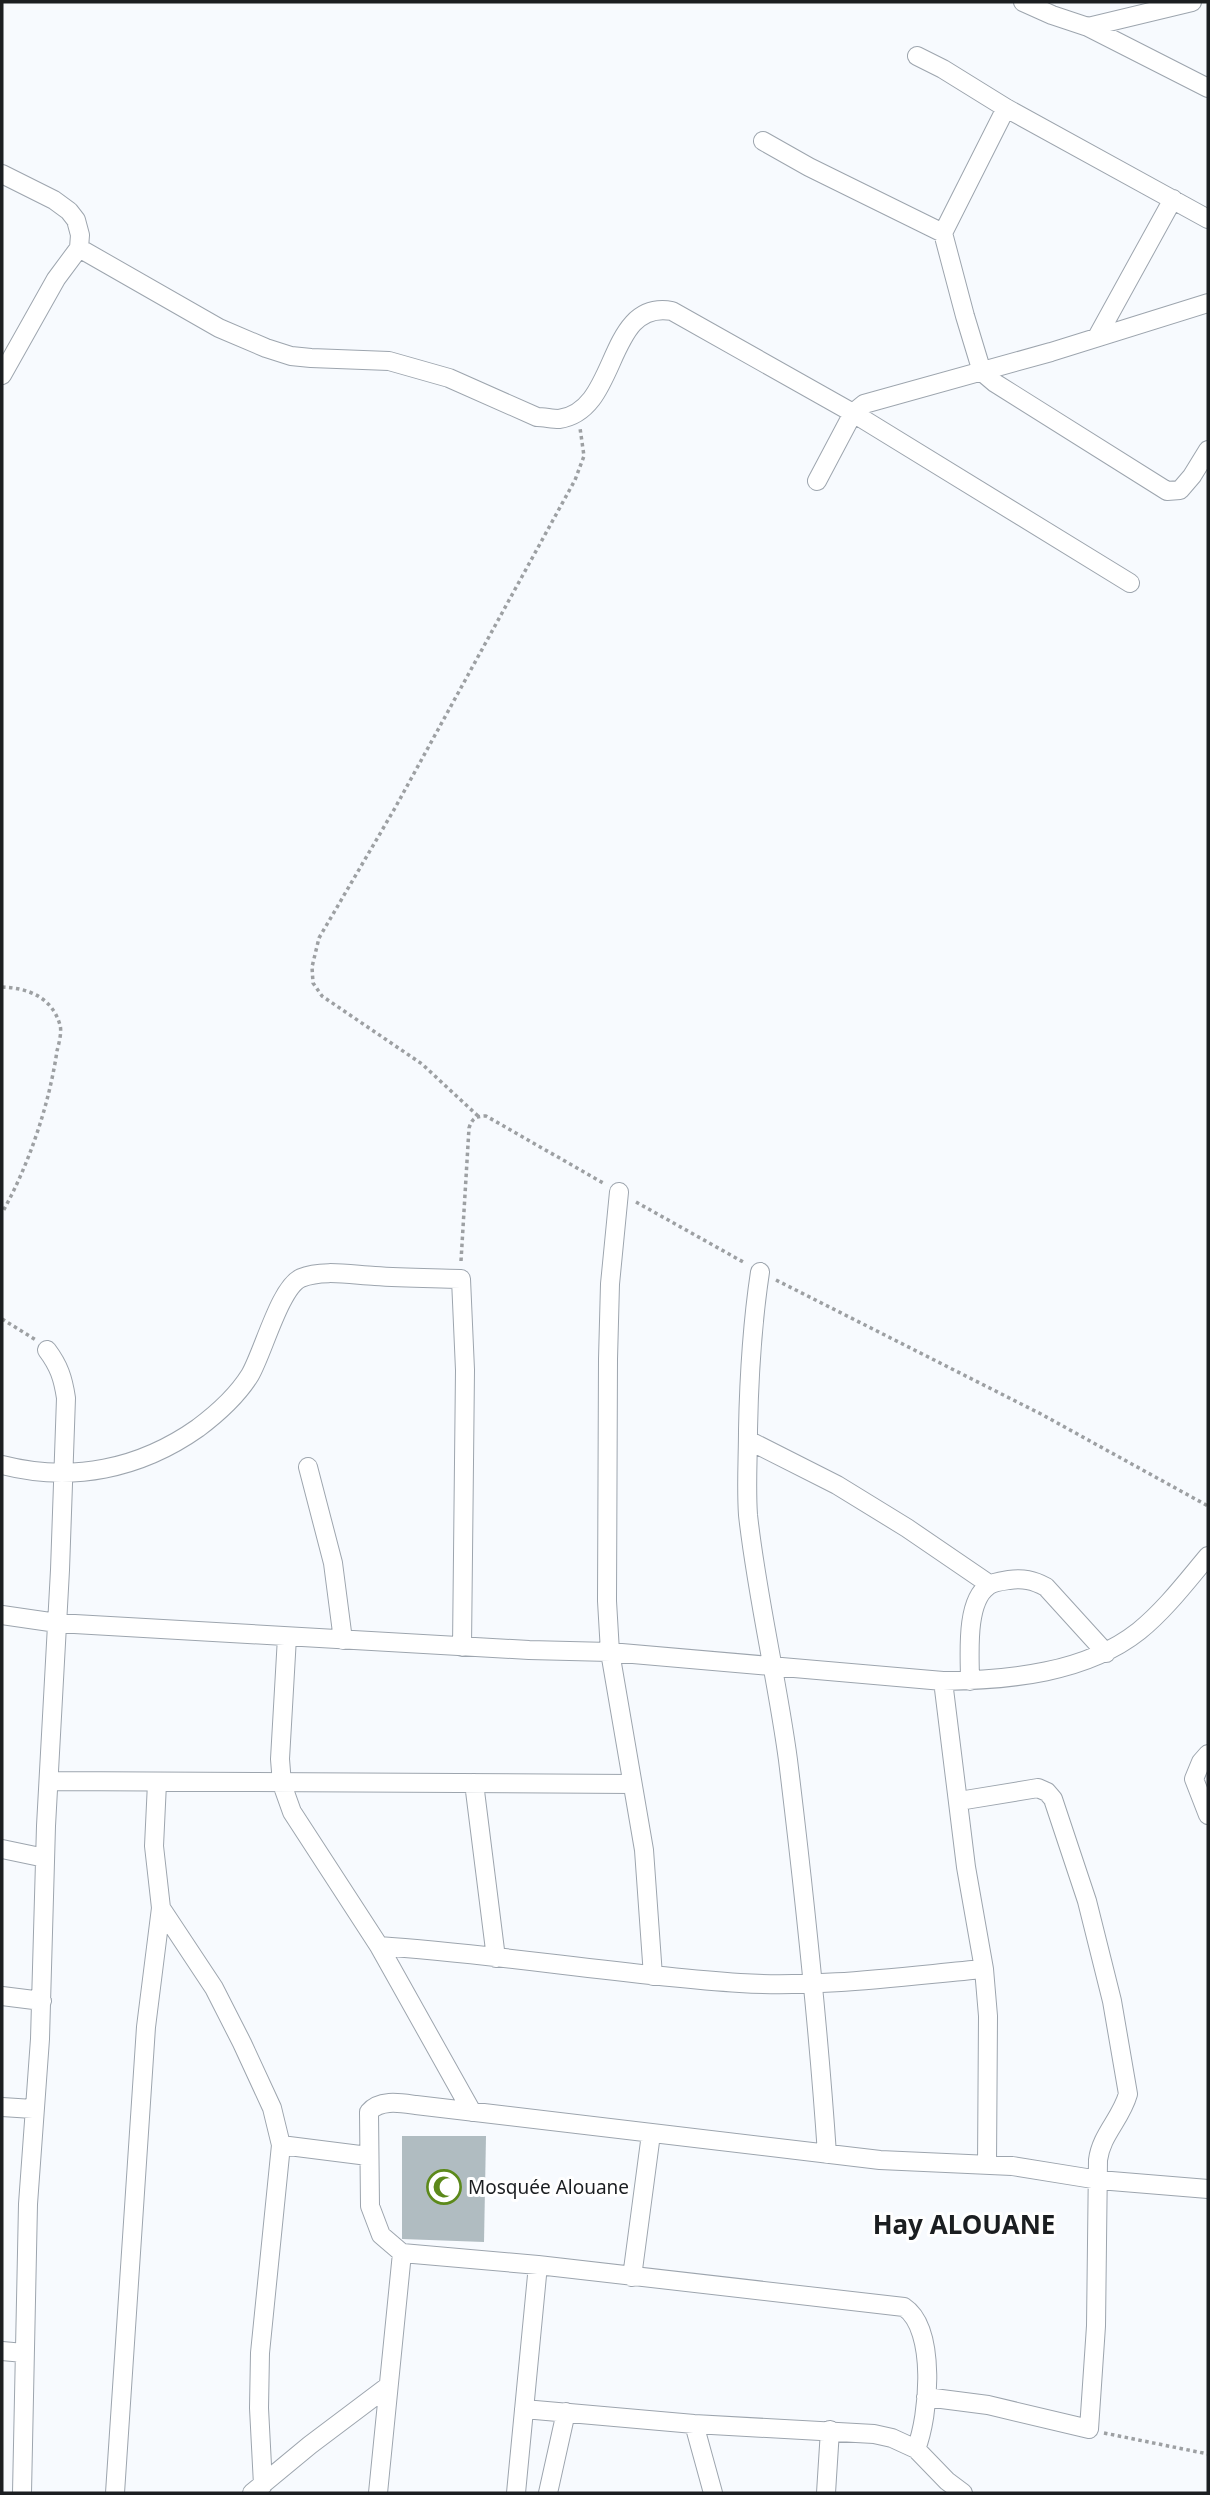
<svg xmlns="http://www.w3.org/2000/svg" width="1210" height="2495" font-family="'Noto Sans',sans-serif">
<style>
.building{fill:#b0bcc1}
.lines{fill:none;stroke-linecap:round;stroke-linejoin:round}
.street-casing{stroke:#9da5ae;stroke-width:20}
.path{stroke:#9da0a3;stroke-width:3.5;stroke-dasharray:3.5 3.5;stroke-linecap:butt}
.street{stroke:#fff;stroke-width:18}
.labels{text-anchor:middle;stroke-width:6;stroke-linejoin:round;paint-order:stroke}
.poi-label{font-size:19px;fill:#1b1e21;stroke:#fff;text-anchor:start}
.district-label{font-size:26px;font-weight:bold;fill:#1b1e21;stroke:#fff}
</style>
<rect width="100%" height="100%" fill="#f7fafe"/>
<path class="building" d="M402,2136H486L484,2242L402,2239Z"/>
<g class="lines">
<g class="street-casing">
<path id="street" d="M1023,2L1052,15L1088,27L1208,88
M1088,27L1192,2
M917,56L943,69L1006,108L1208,219
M763,141L809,167L943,233L965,316L982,372L995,383L1167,491L1180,490L1192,476L1208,450
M2,174L54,200L69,211L76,220L80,235L79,248L56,279L2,375
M943,233L1006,108
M79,248L219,328L266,348L291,356L311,358L389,361L449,378L537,417C544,417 552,419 559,419C620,411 605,299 672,311L853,413L1130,583
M1097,337L1173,199
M817,481L853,413L864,404L1051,352L1208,303
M619,1192L610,1284L608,1359L607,1601L610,1652L644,1850L653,1976
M760,1272C752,1325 749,1377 748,1430C748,1459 746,1486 748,1515C757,1597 777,1678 788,1760C804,1891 818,2022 827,2154
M748,1440L837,1485L907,1528L989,1584
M2,1465C72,1483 140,1469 198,1428C218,1413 237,1396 250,1375C263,1353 280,1287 301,1278C322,1269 353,1275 375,1276C404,1278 432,1278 461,1279L465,1370L462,1647
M308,1467L333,1563L343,1640
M2,1615L57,1623L529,1650L610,1652L943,1681C1009,1680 1086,1673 1139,1631C1165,1610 1187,1581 1208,1556
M287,1637L280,1759L282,1784L292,1812L379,1946L472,2112
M943,1681L966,1867L984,1969L988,2016L987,2165
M970,1681C970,1656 965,1602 988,1586C993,1582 1002,1581 1009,1580C1023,1578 1033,1580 1046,1587L1106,1653
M1208,1754L1201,1762L1194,1779L1208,1815
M49,1781L632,1784
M157,1783L154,1846L161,1908L214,1988L242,2043L272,2108L281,2145L260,2353L259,2408L263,2485
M474,1783L496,1958
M2,1849L45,1858
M379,1946C500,1954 619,1975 740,1983C819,1988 905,1976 984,1969
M2,1996L42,2001
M2,2107L33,2109
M281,2145L368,2156
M632,2277L651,2134
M2,2351L24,2353
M926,2397L988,2405L1089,2429L1096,2326L1098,2160C1101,2135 1121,2119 1128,2094L1112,2001L1087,1901L1053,1799L1047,1792L1038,1788L959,1801
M524,2409L694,2424L874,2434L892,2438L916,2449L947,2481L963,2493
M694,2424L713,2493
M916,2449C929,2417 937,2329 904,2307L538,2265L402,2253L381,2235L370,2206L369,2112C380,2099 401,2103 416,2105L880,2160L1012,2166L1099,2180L1208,2189
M22,2493L28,2204L40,2039L46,1826L60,1570L66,1398C63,1378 59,1366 47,1350
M115,2493L146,2027L161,1908
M252,2493L310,2445L387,2387
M378,2493L402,2253
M516,2493L538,2265
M548,2493L566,2412
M826,2493L830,2430"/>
</g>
<path class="path" d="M2,987C28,988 52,997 60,1025C62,1032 59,1043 57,1051C49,1105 29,1165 2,1213
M478,1116L422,1064L322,996L313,983L312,967L319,938L395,808L575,480L584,456L580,428
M636,1202L745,1263
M461,1261L469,1128C472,1119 475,1116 486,1116L605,1184
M776,1280L1041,1414L1208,1506
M2,1319L36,1340
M1104,2433L1208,2454"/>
<use href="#street" class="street"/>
</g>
<defs>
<g id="mosque-ring" transform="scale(1.75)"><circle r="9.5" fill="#fff" stroke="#5c891a" stroke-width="1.5"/><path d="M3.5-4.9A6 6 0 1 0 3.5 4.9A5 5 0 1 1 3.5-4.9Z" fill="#5c891a"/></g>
</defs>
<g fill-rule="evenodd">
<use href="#mosque-ring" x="444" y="2187"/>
</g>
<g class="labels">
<g class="poi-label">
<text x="468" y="2194">Mosquée Alouane</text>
</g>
<g class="district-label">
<text x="964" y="2234">Hay ALOUANE</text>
</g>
</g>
<rect width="1210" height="2495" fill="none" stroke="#1b1e21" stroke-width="7"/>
</svg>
